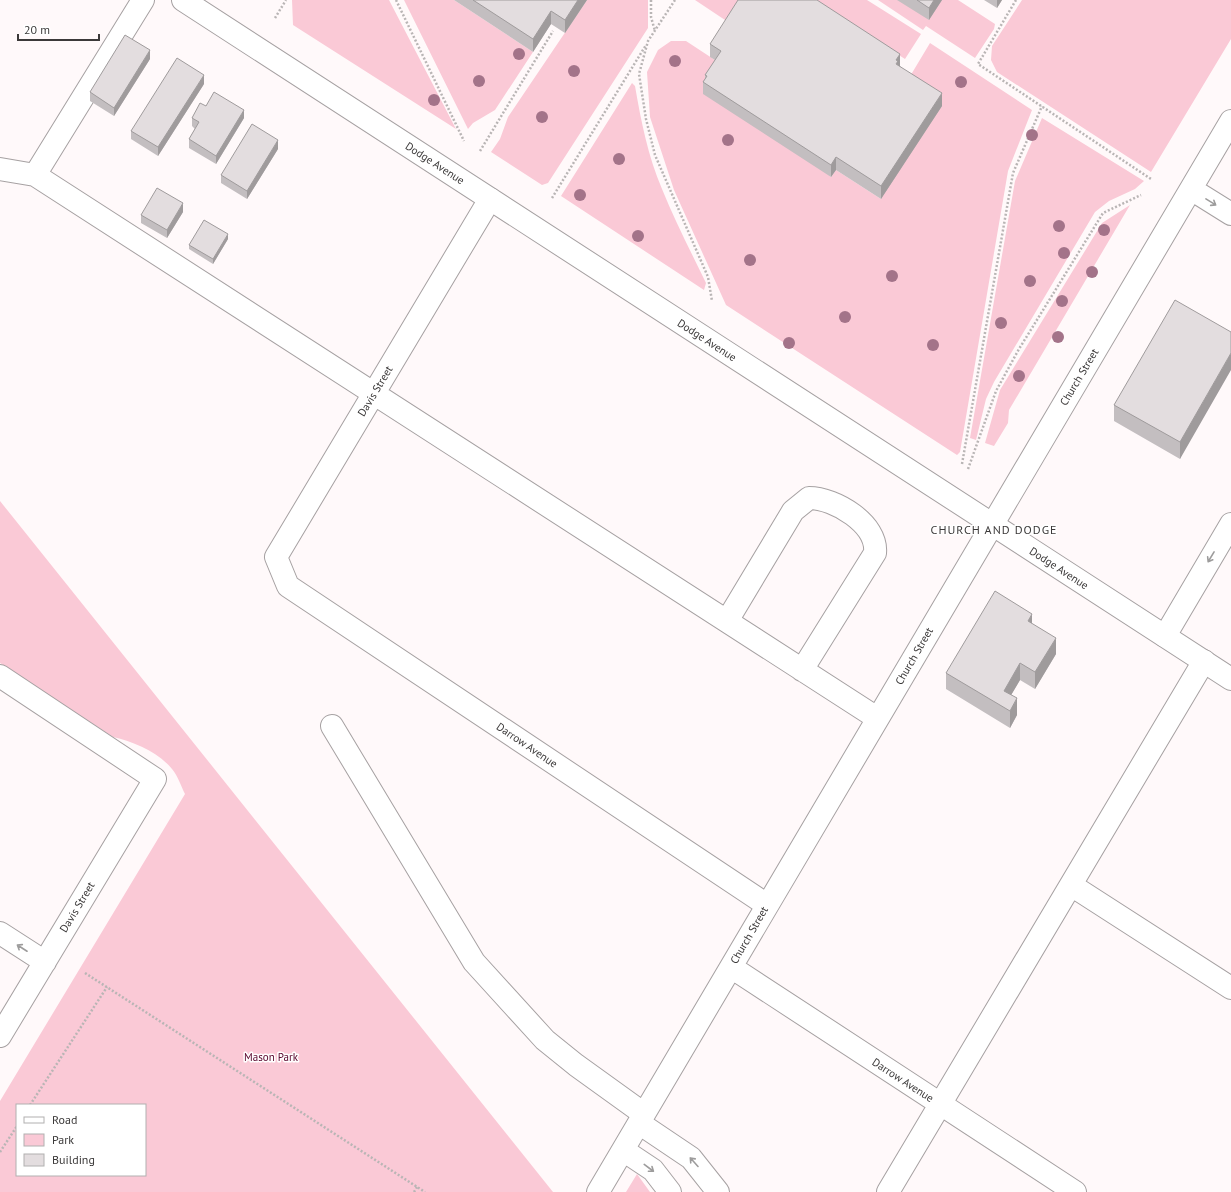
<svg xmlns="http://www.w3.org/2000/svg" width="1231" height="1192" font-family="'PT Sans',sans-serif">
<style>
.green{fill:#fac9d6;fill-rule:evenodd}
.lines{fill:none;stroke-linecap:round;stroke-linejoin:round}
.minor-casing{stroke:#a6a1a2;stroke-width:24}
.major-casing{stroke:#a6a1a2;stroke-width:24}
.path{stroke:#b9b5b5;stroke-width:2.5;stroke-dasharray:2 2;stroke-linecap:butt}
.minor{stroke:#fff;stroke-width:22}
.major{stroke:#fff;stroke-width:22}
.tree{fill:#a37389}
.wall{fill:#c3bec0}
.shaded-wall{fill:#9f9b9c}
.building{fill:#e3dddf;stroke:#9f9b9c}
.oneway{stroke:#9d9c9c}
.labels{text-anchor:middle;stroke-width:3;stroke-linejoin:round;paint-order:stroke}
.street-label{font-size:11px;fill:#3b3939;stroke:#fff}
.park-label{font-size:11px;fill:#58052c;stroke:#fff}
.neighbourhood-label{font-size:12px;letter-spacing:1px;fill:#3b3939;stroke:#fff}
</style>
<rect width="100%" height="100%" fill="#fff9fa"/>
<path class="green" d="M389,0L456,129L293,25L292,0Z
M404,0H454L533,52L495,110L473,123L468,129Z
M587,0H648V28L548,183L542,185L491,152L500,139L508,117Z
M695,0H746L731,24Z
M797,0H867L921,34L905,59L858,29Z
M878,0H958L995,24L994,29L975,58L926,26L923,30Z
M1022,0H1231V39L1151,172L997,72L991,60L992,46Z
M671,41H686L721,64L831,177L836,170L881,199L906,83L930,43L1032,110L1008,171L960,452L957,455L726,305L674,190L650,117L647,72L658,50Z
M632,83L635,86C641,121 648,156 662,189C675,221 691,252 706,283L704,290L561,196Z
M1042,118L1144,181L1135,189L1109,201L1095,212L994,382L986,399L976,440L970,438L1015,181Z
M1130,205L1009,410L1008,423L994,446L985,443L1000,390L1102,223Z
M0,501L553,1192H0V1101L185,794C181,786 178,776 172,769C157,751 134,742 113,737L0,663ZM17,1105H145V1175H17Z
M637,1174L650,1192H626Z"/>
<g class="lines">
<g class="minor-casing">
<path id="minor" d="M0,169L35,175L877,718
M35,175L143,0
M1191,189L1231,214
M490,199L276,557L288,586L767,905
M727,621L793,511L809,498C835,498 878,524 875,553L802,670
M1165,636L1231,524
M0,676L155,779L0,1036
M332,726L474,962L545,1040L576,1065L644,1114
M1071,885L1231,988
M0,933L45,962
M731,967L1075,1192
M639,1123L691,1158L718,1192
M623,1150L653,1170L670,1192
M598,1192L1231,121
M888,1192L1204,661"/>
</g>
<g class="major-casing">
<path id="major" d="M183,0L1231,679"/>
</g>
<path class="path" d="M396,0L464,141
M651,0V17L655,31
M675,0L648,41L639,74L646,119L655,155L708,277L712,301
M1016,0L978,64L1151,179
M275,18L286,0
M480,151L553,31
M552,198L646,45
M962,464L1013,173L1042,106
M968,469L996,391L1019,349L1103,213L1141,195
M85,973L425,1192
M30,1105L107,987
M0,1152L17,1126
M414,1192L417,1187"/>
<use href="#minor" class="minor"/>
<use href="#major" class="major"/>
</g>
<g class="tree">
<circle cx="519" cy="54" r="6"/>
<circle cx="675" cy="61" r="6"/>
<circle cx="574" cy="71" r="6"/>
<circle cx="479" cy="81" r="6"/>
<circle cx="961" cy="82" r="6"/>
<circle cx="434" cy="100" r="6"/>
<circle cx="542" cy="117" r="6"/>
<circle cx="1032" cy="135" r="6"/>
<circle cx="728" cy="140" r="6"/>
<circle cx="619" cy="159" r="6"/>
<circle cx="580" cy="195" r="6"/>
<circle cx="1059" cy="226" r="6"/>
<circle cx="1104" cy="230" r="6"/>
<circle cx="638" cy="236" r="6"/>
<circle cx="1064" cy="253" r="6"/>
<circle cx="750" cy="260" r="6"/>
<circle cx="1092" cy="272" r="6"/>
<circle cx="892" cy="276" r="6"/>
<circle cx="1030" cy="281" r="6"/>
<circle cx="1062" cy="301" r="6"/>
<circle cx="845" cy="317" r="6"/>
<circle cx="1001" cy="323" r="6"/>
<circle cx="1058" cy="337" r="6"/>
<circle cx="789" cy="343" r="6"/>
<circle cx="933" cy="345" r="6"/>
<circle cx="1019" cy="376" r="6"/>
</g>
<path class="wall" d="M454,0H587L565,33L551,24L533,52Z
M897,0H942L929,20Z
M984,0H1002L997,8Z
M710,44L900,66L942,106L881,199L836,170L831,177L703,94V82L705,79V75L715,60L710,57Z
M150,59L114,116L90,101V92Z
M204,84L158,156L131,139V131Z
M206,106L244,118L216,164L189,148V139L195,129L192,126V118Z
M278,149L247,199L221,183V175Z
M183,212L167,238L141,223V215Z
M228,239L213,264L189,249V245Z
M1231,332L1180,459L1114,421V405Z
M1032,624L1056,654L1035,689L1020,680L1011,695L1017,715L1010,728L946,689V673Z"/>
<path class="shaded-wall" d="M578,0H587L565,33V20Z
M934,0H942L929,20V8Z
M997,0H1002L997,8Z
M551,11V24L533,52V39Z
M150,50V59L114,116V108Z
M900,54V67L898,74L896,60Z
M204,75V84L158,156V147Z
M942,93V106L881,199V186Z
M244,110V118L216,164V156Z
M278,140V149L247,199V191Z
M836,157V170L831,177V165Z
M183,203V212L167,238V230Z
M228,234V239L213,264V259Z
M1231,353V370L1180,459V442Z
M1032,614V630L1028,621Z
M1056,638V654L1035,689V672Z
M1020,663V680L1004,707V691Z
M1017,698V715L1010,728V711Z"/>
<path class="building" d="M473,0H578L565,20L551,11L533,39Z
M738,0H817L900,54L896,60L898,61L896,64L942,93L881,186L836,157L831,165L703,82L707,76L705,75L721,51L710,44Z
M917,0H934L929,8Z
M125,35L150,50L114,108L90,92Z
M177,58L204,75L158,147L131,131Z
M214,92L244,110L216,156L189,139L199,122L192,118L200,103L206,106Z
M252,124L278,140L247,191L221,175Z
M157,188L183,203L167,230L141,215Z
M204,220L228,234L213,259L189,245Z
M1175,300L1231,332V353L1180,442L1114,405Z
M995,591L1032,614L1028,621L1056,638L1035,672L1020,663L1004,691L1017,698L1010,711L946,673Z"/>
<defs><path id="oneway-shaft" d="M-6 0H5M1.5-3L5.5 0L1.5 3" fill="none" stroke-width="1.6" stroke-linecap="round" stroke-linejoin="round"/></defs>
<g class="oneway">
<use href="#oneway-shaft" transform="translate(1211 202) rotate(32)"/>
<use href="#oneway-shaft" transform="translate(1211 557) rotate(121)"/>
<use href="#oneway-shaft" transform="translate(22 948) rotate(-147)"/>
<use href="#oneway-shaft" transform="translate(694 1162) rotate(-132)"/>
<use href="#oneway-shaft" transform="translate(649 1168) rotate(37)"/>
</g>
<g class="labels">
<g class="street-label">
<text transform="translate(435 163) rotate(33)" y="4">Dodge Avenue</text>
<text transform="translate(707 340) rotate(33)" y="4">Dodge Avenue</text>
<text transform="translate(1079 377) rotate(-59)" y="4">Church Street</text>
<text transform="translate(375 391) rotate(-59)" y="4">Davis Street</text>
<text transform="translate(1059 568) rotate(33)" y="4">Dodge Avenue</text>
<text transform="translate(914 656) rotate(-60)" y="4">Church Street</text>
<text transform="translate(527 745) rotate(34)" y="4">Darrow Avenue</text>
<text transform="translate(77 907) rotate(-59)" y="4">Davis Street</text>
<text transform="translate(749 935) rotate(-60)" y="4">Church Street</text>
<text transform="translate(903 1080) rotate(33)" y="4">Darrow Avenue</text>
</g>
<g class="park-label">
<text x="271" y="1061">Mason Park</text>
</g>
<g class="neighbourhood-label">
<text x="994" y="534">CHURCH AND DODGE</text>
</g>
</g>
<rect x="16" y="1104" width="130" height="72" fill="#ffffff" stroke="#b1b0b0"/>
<rect x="24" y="1117" width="20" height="6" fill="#ffffff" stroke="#b1b0b0"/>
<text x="52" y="1124" font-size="12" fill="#3b3939">Road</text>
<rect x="24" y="1134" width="20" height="12" fill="#fac9d6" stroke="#b1b0b0"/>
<text x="52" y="1144" font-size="12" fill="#3b3939">Park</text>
<rect x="24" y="1154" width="20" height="12" fill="#e3dddf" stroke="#b1b0b0"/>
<text x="52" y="1164" font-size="12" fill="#3b3939">Building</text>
<path d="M18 34v6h81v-6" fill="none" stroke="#3b3939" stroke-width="2"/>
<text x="24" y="34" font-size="12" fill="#3b3939" stroke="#ffffff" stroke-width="3" paint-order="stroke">20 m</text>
</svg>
